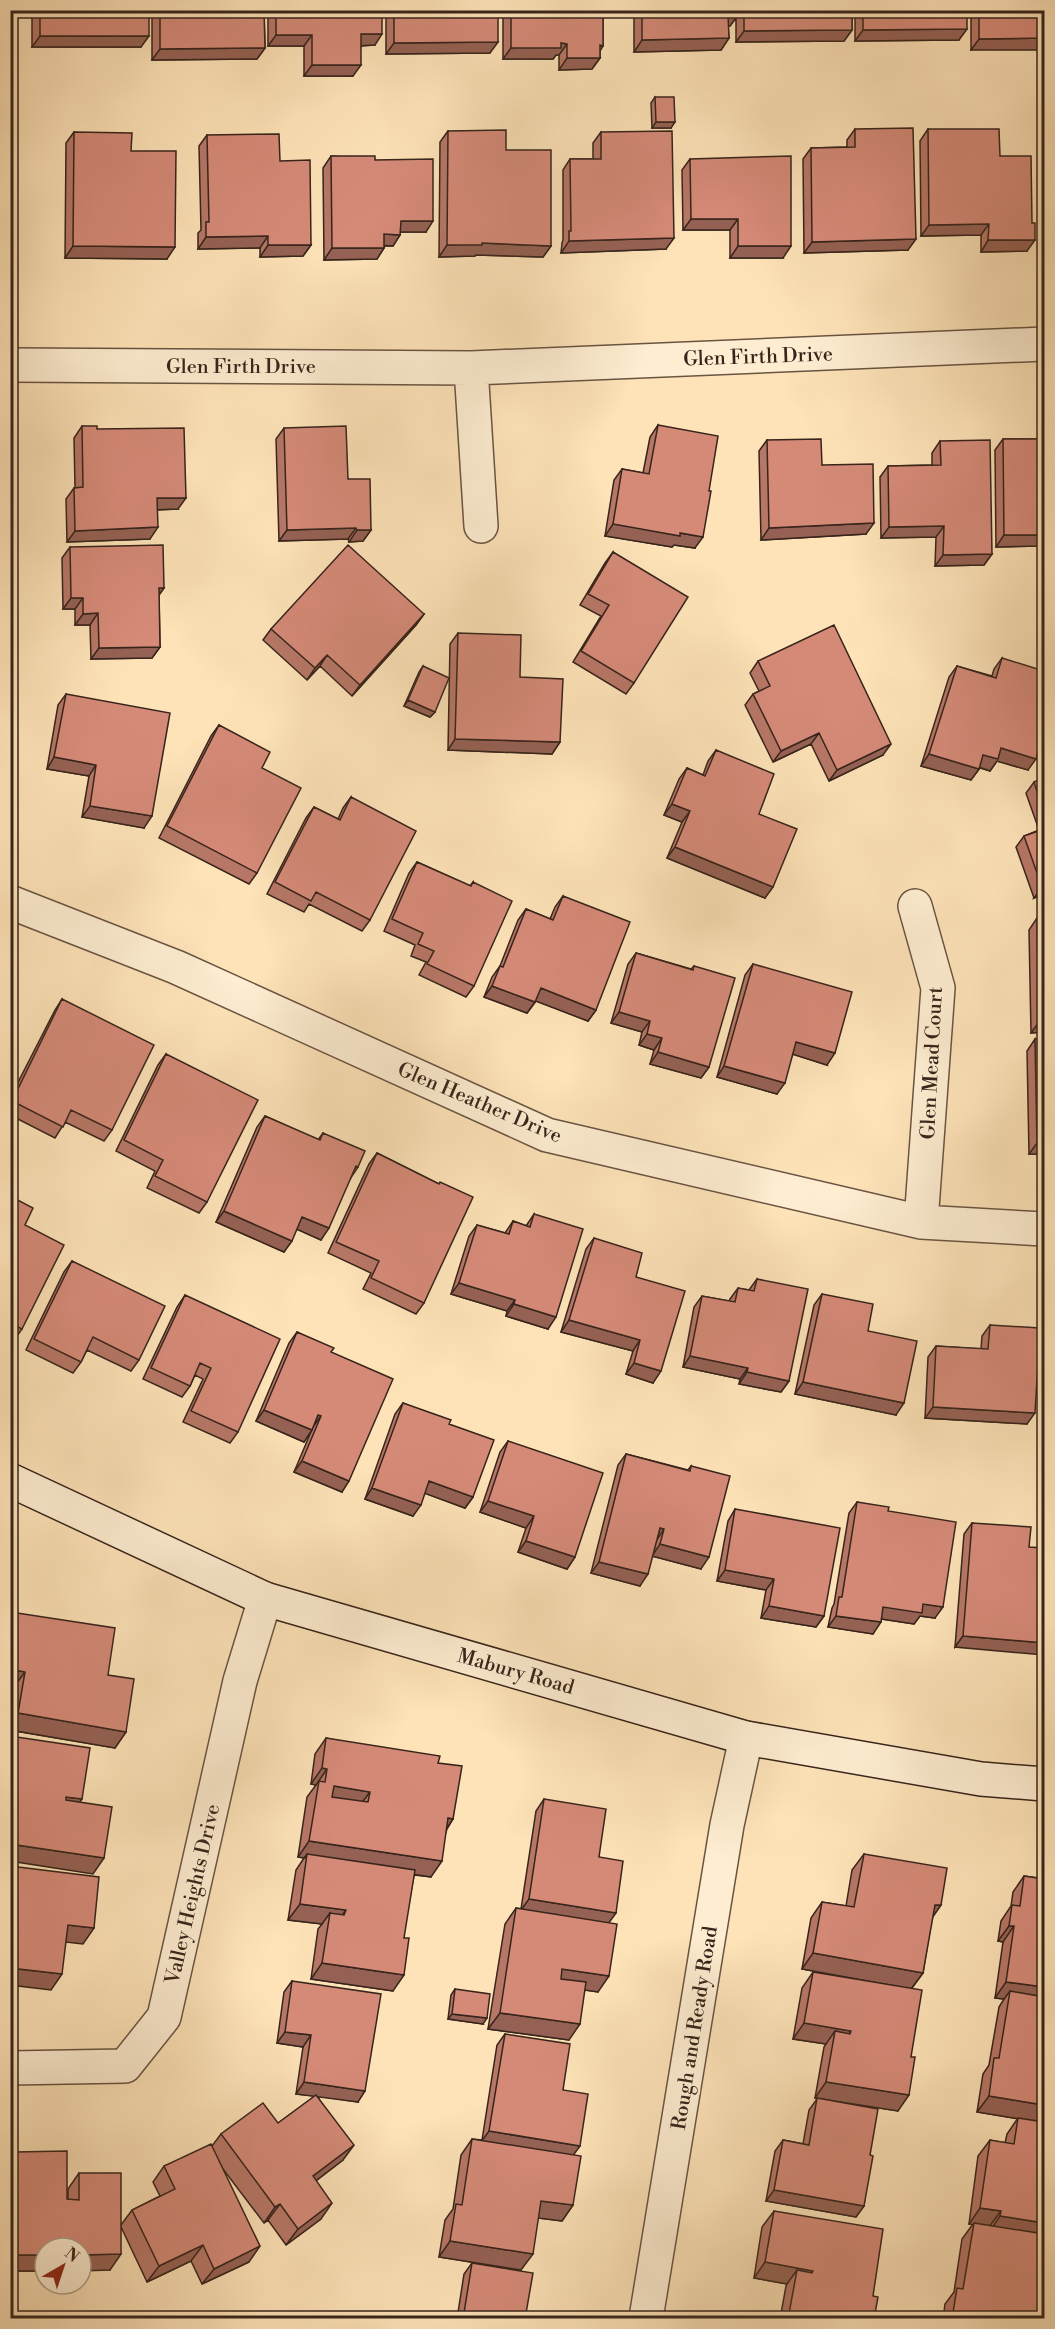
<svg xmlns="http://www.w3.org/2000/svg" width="1055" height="2329" font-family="'Libre Bodoni',serif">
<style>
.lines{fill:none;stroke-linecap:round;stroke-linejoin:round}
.minor-casing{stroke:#695442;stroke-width:36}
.secondary-casing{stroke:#37241b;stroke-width:36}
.minor{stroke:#feedd1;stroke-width:33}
.secondary{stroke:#feedd1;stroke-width:33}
.wall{fill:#b77767;stroke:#37241b;stroke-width:1.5}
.shaded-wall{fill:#956154;stroke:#37241b;stroke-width:1.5}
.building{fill:#d58a78;stroke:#37241b;stroke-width:1.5;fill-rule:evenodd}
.labels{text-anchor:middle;stroke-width:5;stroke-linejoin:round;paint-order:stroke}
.street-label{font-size:20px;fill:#37241b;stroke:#feedd1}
</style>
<rect width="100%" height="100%" fill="#fee3b8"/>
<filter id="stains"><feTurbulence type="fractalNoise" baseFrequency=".00333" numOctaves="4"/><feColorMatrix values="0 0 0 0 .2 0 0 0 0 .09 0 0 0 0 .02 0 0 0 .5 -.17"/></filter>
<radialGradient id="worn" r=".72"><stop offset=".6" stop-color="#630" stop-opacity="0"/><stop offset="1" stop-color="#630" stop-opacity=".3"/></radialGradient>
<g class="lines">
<g class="minor-casing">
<path id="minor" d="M10,365L471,368L1044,344
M471,368L481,526
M10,902L176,967L547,1135L921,1222L1044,1229
M915,906L938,988L921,1222
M10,2068L125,2066L164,2017L240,1681L265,1599
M646,2318L727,1825L746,1738"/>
</g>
<g class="secondary-casing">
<path id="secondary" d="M10,1480L265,1599L746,1738L981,1779L1044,1784"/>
</g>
<use href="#minor" class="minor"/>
<use href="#secondary" class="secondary"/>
</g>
<path class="wall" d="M32,10H149L141,47H32Z
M152,10H264L265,48L257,59L152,60Z
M268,10H382L375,45L361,46L353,76H304V46H268Z
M386,10H498L490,53L386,54Z
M503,10H603V46L600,51V58L592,69L559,70V55H556L553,59H503Z
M634,10H852V30L844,41L736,42V18L730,26H728L729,38L721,50L634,52Z
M855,10H967L959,40L855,41Z
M971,10H1044L971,50Z
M655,97L671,128H652L651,103Z
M855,129L908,250L804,253L803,159L811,148L847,147V140Z
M928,129L1000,156L1027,251L981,252V235L921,236L920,141Z
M448,131L506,150L551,246L543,257L476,255L475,256L439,257L440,142Z
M74,132L131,151L167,259L65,258L66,143Z
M601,132L666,249L561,253L562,243L563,240V170L570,159H593V143Z
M207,135L280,161L311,245L303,256L260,257V248L198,249V233L201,230L199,146Z
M331,156L375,160L426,232H400V235L393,246H384V248L377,259L324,260L323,168Z
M690,159L783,258H730V230H683L682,170Z
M1044,160V256L1043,162Z
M658,425L695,548L674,545L672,547L605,536L614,480L622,469L643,473L650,437Z
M82,426L97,429L178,509L157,510L150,539L67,542L66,499L74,488H75L74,438Z
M284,428L348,479L371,530L363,541L349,542L348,539L279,541L276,439Z
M1003,439H1044V565H1042L1041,546L996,547L995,450Z
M767,440L822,465L866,534L761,540L759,451Z
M940,441L992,554L984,565L935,566L936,537L881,538L880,477L888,466L932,465V453Z
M70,547L164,588L159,595L160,647L152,658L91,659L90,625H75V609H63L62,558Z
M613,552L634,683L626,694L573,662L601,616L580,605L605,563Z
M424,614L416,625L352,696L320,666L307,680L263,640L271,629Z
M458,633L520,677L560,742L552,754L448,750L450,644Z
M1002,658L1028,770L997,761L990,771L980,768L971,780L921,766L949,677L957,666L992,676L994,669Z
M758,661L883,755L829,781L811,744L773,762L745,705L753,694L759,691L750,673Z
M423,666L435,712L430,717L404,706L419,672Z
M66,694L144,828L82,817L89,776L47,769L58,705Z
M219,725L262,768L257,873L249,884L159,838L211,736Z
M716,750L759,814L765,898L667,858L682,822L664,815L679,779L687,768L703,775L708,761Z
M1044,778V894L1034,898L1016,847L1024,836L1039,830L1026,793L1034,782Z
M351,797L370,920L362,931L309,904L304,912L267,894L306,818L314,807L338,819L343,808Z
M417,862L470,886L473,882L474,986L466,997L419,975L426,962L411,956L415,945L384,931L409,873Z
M563,896L596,1010L588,1021L536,1001L527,1013L484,997L492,977L500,966L518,920L526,909L550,919L555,907Z
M1037,918H1044V1032L1031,1033L1029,930Z
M636,953L691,969L694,966L709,1067L701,1078L650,1064L654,1050L639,1045L642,1032L611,1023L628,964Z
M753,964L827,1065L793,1054L777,1094L717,1077L745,975Z
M62,999L112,1130L104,1141L65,1122L55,1138L10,1115V1098L55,1010Z
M1035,1039L1044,1154H1029L1027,1051Z
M166,1054L207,1202L199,1213L147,1188L155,1171L116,1151L158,1065Z
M265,1116L318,1140L323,1133L358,1167L350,1179L321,1240L297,1229L284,1252L216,1222L257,1127Z
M377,1153L439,1184L424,1303L416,1314L363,1289L371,1273L328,1253L369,1164Z
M10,1196L25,1225L22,1329L14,1340L10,1338Z
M534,1214L548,1329L506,1316L507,1311L451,1294L469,1236L477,1225L505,1233L513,1221L526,1226Z
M594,1238L636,1277L653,1383L626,1374L633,1351L561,1332L586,1249Z
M72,1261L139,1360L131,1371L87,1350L81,1362L73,1373L26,1350L64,1272Z
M757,1279L789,1381L781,1392L739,1384L740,1379L683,1367L694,1307L702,1296L729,1301L730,1299L738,1288L749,1290Z
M822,1294L868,1331L896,1415L795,1394L814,1305Z
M185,1295L238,1432L230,1443L183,1422L203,1379L195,1375L190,1386L182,1397L143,1379L177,1307Z
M990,1325L1027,1424L925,1418L928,1357L936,1346L981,1349L982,1336Z
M297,1332L331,1352L342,1492L294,1472L313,1427L304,1442L256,1421L289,1343Z
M1044,1358V1430H1040Z
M403,1403L449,1424L473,1497L465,1508L425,1493L413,1516L365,1499L395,1414Z
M508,1441L575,1557L567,1569L518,1552L526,1528L480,1512L500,1452Z
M626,1454L688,1470L691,1466L701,1569L652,1556L640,1586L591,1573L618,1465Z
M857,1502L888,1511L935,1618L920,1616L914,1624L881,1619L873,1634L828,1627L832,1608L834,1604L849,1513Z
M735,1509L824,1616L816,1627L761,1618L766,1590L717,1581L728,1521Z
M972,1523L1029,1547L955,1647L964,1534Z
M17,1613L108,1675L126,1732L115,1748L10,1730V1707L13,1688L10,1687V1623Z
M326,1738L438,1763L453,1819L447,1829L431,1877L414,1875L393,1991L311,1979L318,1929L322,1924L288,1920L296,1870L304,1858L298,1857L307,1797L316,1785L311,1784L315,1754Z
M544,1799L599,1857L609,1922L598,1992L585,1990L569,2040L488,2029L505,1924L516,1908L521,1909L536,1811Z
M864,1854L941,1905L932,1917L923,1973L912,1988L898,2111L827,2100L870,2155L864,2206L856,2217L766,2201L775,2151L783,2140L803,2144L809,2110L817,2099L815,2098L824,2047L826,2044L793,2039L802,1988L813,1972L851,1978L802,1969L811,1918L822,1902L846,1906L852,1870Z
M1024,1876L1044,1879V2305L1040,2304L1038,2319H943L945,2304L954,2292L962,2239L973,2224H969L978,2156L990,2140L1005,2143L1007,2134L1018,2118L1019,2119L977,2112L983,2074L989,2065L999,2007L1004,1999L995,1998L1003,1942L998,1941L1001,1921L1011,1906L1013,1892Z
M292,1981L358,2102L318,2096L343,2160L316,2181L321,2219L286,2245L268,2220L264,2223L223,2169L249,2262L202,2284L191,2261L147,2282L121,2227L110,2270L45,2248V2271H10V2159L15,2152L68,2199V2189L79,2173L121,2225L132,2210L160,2196L153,2182L164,2166L212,2146L221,2134L278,2123L315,2096L296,2094L303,2047L277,2043L284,1992Z
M455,1989L483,2024L448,2019L451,1995Z
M505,2034L563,2090L574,2155L573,2205L562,2221L538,2218L521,2270L439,2257L445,2220L453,2209L461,2155L472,2139L482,2140L497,2045Z
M774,2211L873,2296L874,2319H780L786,2286L787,2284L754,2278L762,2227Z
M472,2263L525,2319H457L464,2274Z"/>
<path class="shaded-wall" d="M728,15H738L730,26H720Z
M967,29L959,40L855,41L863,30Z
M852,30L844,41L736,42L744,31Z
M361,34H382L375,45L353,46Z
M276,35H312L304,46H268Z
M40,36H149L141,47H32Z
M729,38L721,50L634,52L642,40Z
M1044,38V50H971L979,39Z
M498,42L490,53L386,54L394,43Z
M561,43L567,44L559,55H556L553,59H503L511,48Z
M265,48L257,59L152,60L160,49Z
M567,58H600L592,69L559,70Z
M312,65H361L353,76H304Z
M656,122H675L671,128H652Z
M691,219H738L730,230H683Z
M401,221H433L426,232H393Z
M989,224L981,235L921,236L929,225Z
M384,234L400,235L393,246L376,245Z
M268,236L260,248L198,249L206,237Z
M674,238L666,249L561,253L569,241Z
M916,239L908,250L804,253L812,242Z
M988,240H1035L1027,251L981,252Z
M482,243L551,246L543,257L476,255L475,256L439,257L447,245Z
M268,245H311L303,256L260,257Z
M73,246L175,247L167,259L65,258Z
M738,246H791L783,258H730Z
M332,248H384L377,259L324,260Z
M157,498H186L178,509L149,510Z
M874,523L866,534L761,540L769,528Z
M613,524L680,533L703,537L695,548L674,545L672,547L605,536Z
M944,526L936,537L881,538L889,527Z
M158,527L150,539L67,542L75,531Z
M356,528L348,539L279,541L287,530Z
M357,530H371L363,541L349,542Z
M1004,535H1044V542L1041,546L996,547Z
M992,554L984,565L935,566L943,555Z
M159,588H164L156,599Z
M71,598H83L75,609H63Z
M98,613L90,625H75L83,614Z
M424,614L416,625L352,696L360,685Z
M160,647L152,658L91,659L99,648Z
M327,655L320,666L307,680L315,668Z
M408,700L435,712L430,717L404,706Z
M819,733L811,744L773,762L781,751Z
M455,739L560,742L552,754L448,750Z
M891,744L883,755L829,781L837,770Z
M1001,748L1036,759L1028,770L997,761L990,771L976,766L983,755Z
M929,754L979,769L971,780L921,766Z
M54,757L96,765L89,776L47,769Z
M672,804L690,811L682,822L664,815Z
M90,806L152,816L144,828L82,817Z
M675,847L773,887L765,898L667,858Z
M1044,886V894L1034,898L1042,887Z
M492,986L535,1002L527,1013L484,997Z
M541,988L596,1010L588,1021L533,1000Z
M619,1012L650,1021L642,1032L611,1023Z
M1044,1021V1032L1031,1033L1039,1022Z
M647,1034L662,1038L654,1050L639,1045Z
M796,1042L835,1053L827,1065L789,1053Z
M658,1052L709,1067L701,1078L650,1064Z
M724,1066L785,1083L777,1094L717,1077Z
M1037,1143H1044V1154H1029Z
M224,1211L292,1241L284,1252L216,1222Z
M302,1217L329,1228L321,1240L294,1228Z
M459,1283L515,1300L507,1311L451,1294Z
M514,1304L556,1317L548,1329L506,1316Z
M569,1320L640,1340L633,1351L561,1332Z
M690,1356L748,1368L740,1379L683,1367Z
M634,1363L661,1371L653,1383L626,1374Z
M747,1372L789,1381L781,1392L739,1384Z
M803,1382L904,1403L896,1415L795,1394Z
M933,1407L1035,1413L1027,1424L925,1418Z
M264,1410L312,1430L304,1442L256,1421Z
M318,1415L321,1416L313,1427Z
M1044,1423V1430H1040Z
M302,1461L349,1481L342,1492L294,1472Z
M429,1481L473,1497L465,1508L421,1492Z
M372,1488L421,1505L413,1516L365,1499Z
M488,1501L534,1516L526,1528L480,1512Z
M660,1528L664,1529L656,1541Z
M526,1541L575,1557L567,1569L518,1552Z
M660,1544L709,1557L701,1569L652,1556Z
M599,1562L648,1574L640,1586L591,1573Z
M725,1570L774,1579L766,1590L717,1581Z
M923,1604L943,1607L935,1618L920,1616L914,1624L875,1618L883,1607Z
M769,1606L824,1616L816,1627L761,1618Z
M836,1616L881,1622L873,1634L828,1627Z
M963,1636L1044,1643V1655L955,1647Z
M10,1669L25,1672L13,1688L10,1687Z
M18,1713L126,1732L115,1748L10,1730V1725Z
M322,1768L327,1769L316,1785L311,1784Z
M334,1786L370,1792L358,1808L323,1802Z
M66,1797L82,1799L71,1815L55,1813Z
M448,1818L453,1819L442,1835Z
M309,1841L442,1861L431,1877L306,1858L307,1854L304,1858L298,1857Z
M10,1844L104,1858L93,1874L10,1861Z
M529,1899L616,1913L608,1924L521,1910Z
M300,1904L346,1910L334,1926L330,1913L322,1924L288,1920Z
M935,1905H941L930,1921Z
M68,1925L94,1928L83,1944L56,1941Z
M1009,1926H1014L1003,1942L998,1941Z
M813,1953L923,1973L911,1989L802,1969Z
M322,1963L404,1975L393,1991L311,1979Z
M10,1968L62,1974L51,1990L10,1985Z
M562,1969L609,1976L598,1992L551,1985Z
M1006,1982L1044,1987V2004L1010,1991L1004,1999L995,1998Z
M500,2013L580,2024L569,2040L488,2029Z
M452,2014L487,2018L483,2024L448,2019Z
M804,2023L851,2031L840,2047L835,2031L826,2044L793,2039Z
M285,2032L311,2035L303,2047L277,2043Z
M304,2082L365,2091L358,2102L296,2094Z
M826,2082L909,2095L898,2111L815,2098Z
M989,2096L1044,2105V2123L977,2112Z
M489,2131L580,2146L572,2157L481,2142Z
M354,2145L343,2160L301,2192L313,2176Z
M774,2190L864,2206L856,2217L766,2201Z
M541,2201L573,2205L562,2221L530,2217Z
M332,2203L321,2219L286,2245L298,2229Z
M280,2204L268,2220L264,2223L275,2207Z
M980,2208L1001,2211L989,2227L969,2224Z
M1000,2216L1044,2223V2240L989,2232Z
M450,2241L533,2254L521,2270L439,2257Z
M203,2245L191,2261L147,2282L159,2266Z
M260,2246L249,2262L202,2284L214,2269Z
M121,2254L110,2270L81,2271V2255Z
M16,2255H45V2271H10V2264Z
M765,2262L813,2271L801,2287L797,2270L787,2284L754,2278Z
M1043,2287H1044V2305L1031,2303Z"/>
<path class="building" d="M40,10H149V36H40Z
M160,10H264L265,48L160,49Z
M276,10H382V34H361V65H312V35H276Z
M394,10H498V42L394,43Z
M511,10H603V46L600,45V58H567V44L561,43V48H511Z
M642,10H738V15H728L729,38L642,40Z
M744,10H852V30L744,31Z
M863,10H967V29L863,30Z
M979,10H1044V38L979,39Z
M655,97H674L675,122H656Z
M913,128L916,239L812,242L811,148L855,147V129Z
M928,129H999L1000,156H1031L1032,223H1035V240H988L989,224L929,225Z
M506,130V150H551V246L482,243V245H447L448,131Z
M672,131L674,238L569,241V231H571L570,159H601V132Z
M74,132L132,133L131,151H176L175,247L73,246Z
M279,134L280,161L310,160L311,245H268V236L206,237V222H209L207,135Z
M331,156H375V160L433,159V221H401L400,235L384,234V248H332Z
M791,156V246H738V219H691L690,159Z
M658,425L718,436L709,491H711L703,537L680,533V536L613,524L622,469L649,474Z
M82,426H97V429L184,428L186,498H157L158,527L75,531L74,488L83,487Z
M346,426L348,479H370L371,530H357L356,528L287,530L284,428Z
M821,439L822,465L873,464L874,523L769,528L767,440Z
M1003,439H1044V535H1004Z
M990,440L992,554L943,555L944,526L889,527L888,466L941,465L940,441Z
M163,545L164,588H159L160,647L99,648L98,613L83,614V598H71L70,547Z
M348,545L424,614L360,685L327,655L315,668L271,629Z
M613,552L688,597L634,683L581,651L609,605L588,594Z
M834,625L891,744L837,770L819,733L781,751L753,694L770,686L758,661Z
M458,633L521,635L520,677L563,679L560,742L455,739Z
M1002,658L1044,671V730L1036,759L1001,748L998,759L983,755L979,769L929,754L957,666L996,678Z
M423,666L449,678L435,712L408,700Z
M66,694L170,713L152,816L90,806L96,765L54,757Z
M219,725L270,752L262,768L301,788L257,873L167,826Z
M716,750L774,774L759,814L797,829L773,887L675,847L690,811L672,804L687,768L705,776Z
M1044,778V813L1034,782Z
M351,797L416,831L370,920L316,892L311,901L275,882L314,807L340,820Z
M1044,829V886L1042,887L1024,836Z
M417,862L471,886L473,882L512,901L474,986L427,964L434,951L418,944L423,933L392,919Z
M563,896L630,922L596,1010L541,988L535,1002L492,986L500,966L503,967L526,909L553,920Z
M1037,918H1044V1021L1039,1022Z
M636,953L693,970L694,966L735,978L709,1067L658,1052L662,1038L647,1034L650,1021L619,1012Z
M753,964L852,992L835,1053L796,1042L785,1083L724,1066Z
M62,999L154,1045L112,1130L71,1110L63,1127L12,1101Z
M1035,1039H1044V1143H1037Z
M166,1054L258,1100L207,1202L155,1176L163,1160L124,1140Z
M265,1116L320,1140L323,1133L365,1151L358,1167L356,1166L329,1228L302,1217L292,1241L224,1211Z
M377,1153L439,1184L440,1182L473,1197L424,1303L371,1278L379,1261L336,1242Z
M10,1196L33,1208L25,1225L64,1245L22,1329L10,1323Z
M534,1214L583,1229L556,1317L514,1304L515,1300L459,1283L477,1225L509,1234L513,1221L530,1227Z
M594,1238L642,1253L636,1277L685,1291L661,1371L634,1363L640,1340L569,1320Z
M72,1261L165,1306L139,1360L93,1337L81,1362L34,1339Z
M757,1279L808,1289L789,1381L747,1372L748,1368L690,1356L702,1296L735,1302L738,1288L754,1291Z
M822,1294L873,1304L868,1331L917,1341L904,1403L803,1382Z
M185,1295L280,1339L238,1432L191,1411L211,1368L200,1363L190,1386L151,1368Z
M990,1325L1040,1328L1035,1413L933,1407L936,1346L988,1349Z
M297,1332L334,1348L331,1352L393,1379L349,1481L302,1461L321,1416L318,1415L312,1430L264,1410Z
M403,1403L451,1420L449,1424L494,1440L473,1497L429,1481L421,1505L372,1488Z
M508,1441L603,1473L575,1557L526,1541L534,1516L488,1501Z
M626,1454L690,1471L691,1466L730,1476L709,1557L660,1544L664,1529L660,1528L648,1574L599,1562Z
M857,1502L889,1507L888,1511L956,1522L943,1607L923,1604L922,1613L883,1607L881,1622L836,1616L839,1597H842Z
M735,1509L840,1528L824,1616L769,1606L774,1579L725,1570Z
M972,1523L1031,1527L1029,1547L1044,1548V1643L963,1636Z
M17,1613L115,1628L108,1675L134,1679L126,1732L18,1713L25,1672L10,1669V1657Z
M10,1736L90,1748L82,1799L66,1797V1800L112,1807L104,1858L10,1844Z
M326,1738L440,1756L438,1763L462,1766L453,1819L448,1818L442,1861L309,1841L319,1781L325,1782L327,1769L322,1768ZM334,1786L370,1792L368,1802L332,1797Z
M544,1799L606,1809L599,1857L623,1861L616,1913L529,1899Z
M307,1854L415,1870L404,1938H409L404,1975L322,1963L330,1913L344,1915L346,1910L300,1904Z
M864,1854L947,1868L941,1905H935L923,1973L813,1953L822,1902L854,1907Z
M10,1866L99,1877L94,1928L68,1925L62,1974L10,1968Z
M1024,1876L1044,1879V1987L1006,1982L1014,1926H1009L1012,1905L1020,1906Z
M516,1908L617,1924L609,1976L562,1969L561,1979L586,1982L580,2024L500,2013Z
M813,1972L922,1990L911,2057H915L909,2095L826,2082L835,2031L850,2034L851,2031L804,2023Z
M292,1981L381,1994L365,2091L304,2082L311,2035L285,2032Z
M455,1989L490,1994L487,2018L452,2014Z
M1010,1991L1044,1997V2105L989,2096L994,2058H999Z
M505,2034L570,2044L563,2090L588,2094L580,2146L489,2131Z
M316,2095L354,2145L313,2176L332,2203L298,2229L280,2204L275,2207L221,2134L263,2103L278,2123Z
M817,2098L878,2109L870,2155L873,2156L864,2206L774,2190L783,2140L809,2145Z
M1018,2118L1044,2122V2223L1000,2216L1001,2211L980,2208L990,2140L1014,2144Z
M472,2139L581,2156L573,2205L541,2201L533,2254L450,2241L456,2204L462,2205Z
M211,2144L260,2246L214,2269L203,2245L159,2266L132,2210L175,2189L164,2166Z
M67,2151V2199L79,2200V2173H121V2254L81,2255V2248H45V2255H16L15,2152Z
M774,2211L883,2229L873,2296L878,2297L874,2319H788L797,2270L812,2273L813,2271L765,2262Z
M974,2223L1044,2234V2287H1043L1038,2319H952L957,2288L963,2289Z
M472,2263L533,2273L525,2319H463Z"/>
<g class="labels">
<g class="street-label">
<text transform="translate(758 356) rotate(-2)" y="7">Glen Firth Drive</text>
<text x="241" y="373">Glen Firth Drive</text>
<text transform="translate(931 1063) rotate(-87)" y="7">Glen Mead Court</text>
<text transform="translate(480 1102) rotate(23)" y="7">Glen Heather Drive</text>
<text transform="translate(516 1671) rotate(16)" y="7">Mabury Road</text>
<text transform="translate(192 1894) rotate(-77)" y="7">Valley Heights Drive</text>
<text transform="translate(694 2028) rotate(-81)" y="7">Rough and Ready Road</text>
</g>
</g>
<rect width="1055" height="2329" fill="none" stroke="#fee3b8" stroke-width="36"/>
<rect x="12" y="12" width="1031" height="2305" fill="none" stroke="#37241b" stroke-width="3"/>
<rect x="18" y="18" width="1019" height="2293" fill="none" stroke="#37241b" stroke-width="1.5"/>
<g transform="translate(63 2266) rotate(39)"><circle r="28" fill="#feedd1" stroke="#ae9d88" stroke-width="1.5"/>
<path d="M0-4.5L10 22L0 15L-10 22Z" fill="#8f2418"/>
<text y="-9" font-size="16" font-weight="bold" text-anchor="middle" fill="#37241b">N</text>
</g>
<rect width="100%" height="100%" filter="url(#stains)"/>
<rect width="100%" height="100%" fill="url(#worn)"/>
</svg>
